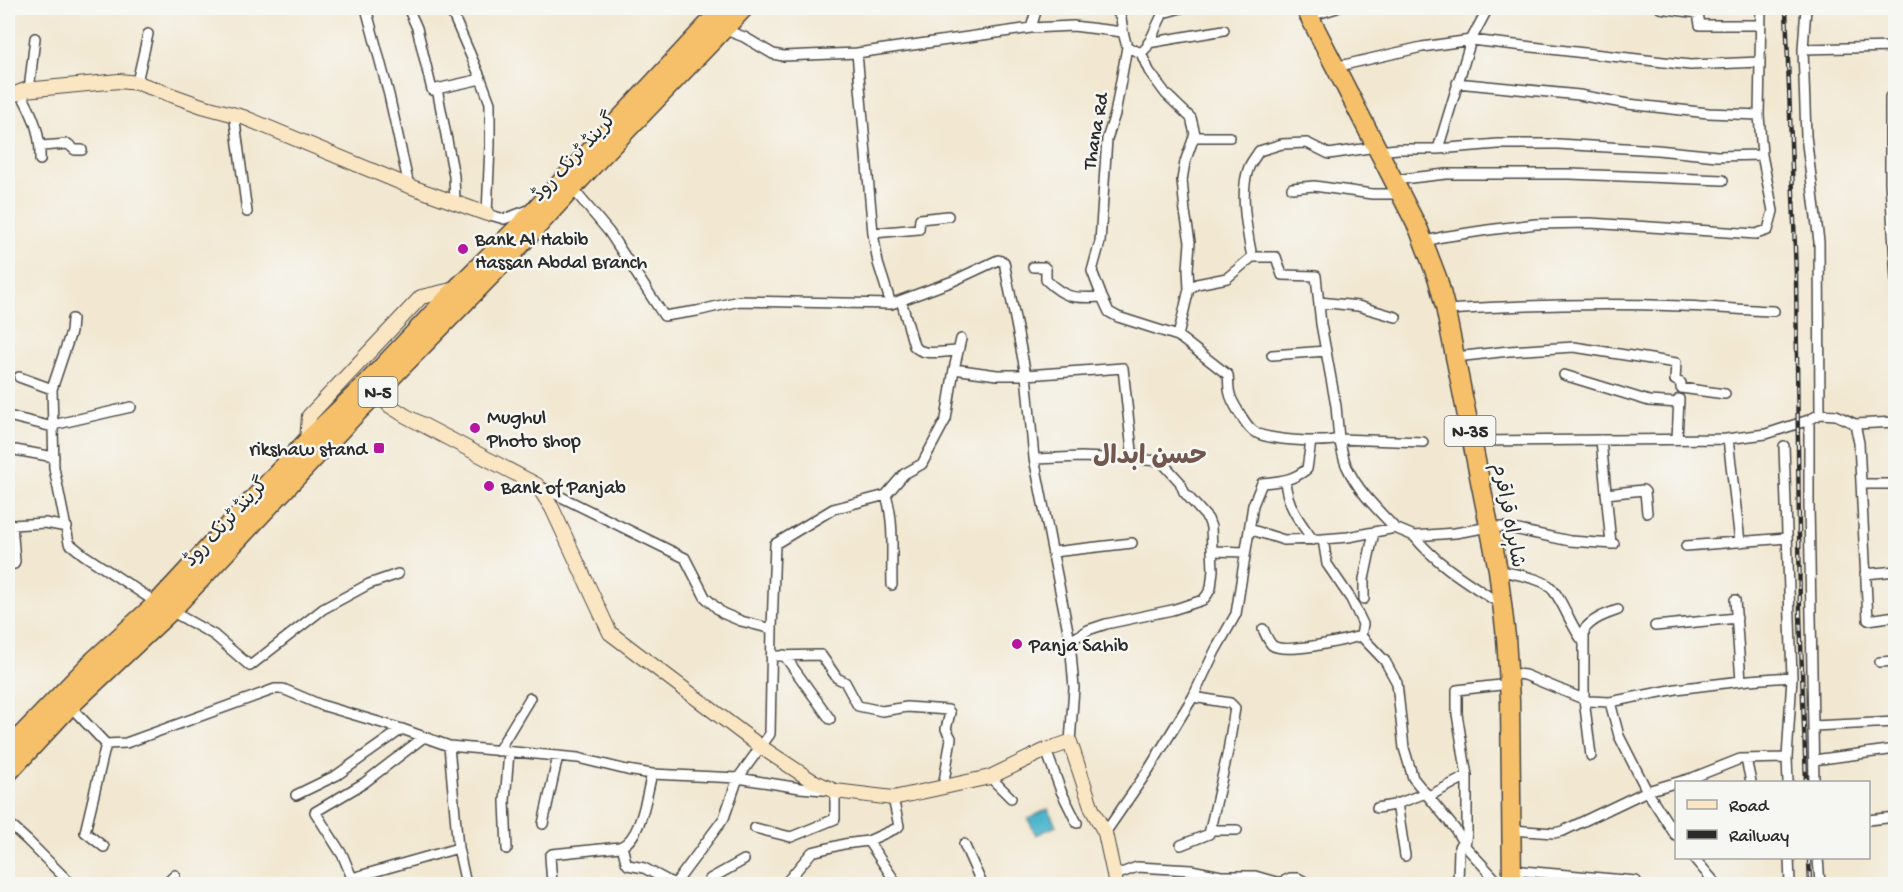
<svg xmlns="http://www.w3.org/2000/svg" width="1903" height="892" font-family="'Gochi Hand','Playpen Sans Arabic',sans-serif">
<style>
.water{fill:#4eb5cc;stroke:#3c707c;stroke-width:1.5}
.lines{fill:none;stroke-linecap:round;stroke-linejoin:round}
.street-casing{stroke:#494744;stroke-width:12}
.secondary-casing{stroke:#494744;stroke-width:16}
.highway-casing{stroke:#494744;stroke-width:21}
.street{stroke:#fff;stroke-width:9}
.secondary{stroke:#fbe6c4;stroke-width:14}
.highway{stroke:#f6c06b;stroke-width:18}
.rail-casing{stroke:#2b2b2b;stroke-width:4.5}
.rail{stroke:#f6f6f2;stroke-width:2;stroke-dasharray:7;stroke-linecap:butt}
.poi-dot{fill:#b5179e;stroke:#f6f6f2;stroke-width:2}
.labels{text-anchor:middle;stroke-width:5;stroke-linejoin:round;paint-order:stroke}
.shield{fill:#f6f6f2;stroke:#686867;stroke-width:1.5}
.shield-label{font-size:18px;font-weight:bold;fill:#2b2b2b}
.street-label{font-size:20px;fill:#2b2b2b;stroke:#f6f6f2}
.poi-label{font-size:20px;fill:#2b2b2b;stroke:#f6f6f2;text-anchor:start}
.district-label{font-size:26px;font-weight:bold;fill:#72574e;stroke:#f6f6f2}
</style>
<rect width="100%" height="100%" fill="#f6f6f2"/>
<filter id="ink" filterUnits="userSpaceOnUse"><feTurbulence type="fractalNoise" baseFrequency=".0167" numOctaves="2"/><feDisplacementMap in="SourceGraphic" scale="12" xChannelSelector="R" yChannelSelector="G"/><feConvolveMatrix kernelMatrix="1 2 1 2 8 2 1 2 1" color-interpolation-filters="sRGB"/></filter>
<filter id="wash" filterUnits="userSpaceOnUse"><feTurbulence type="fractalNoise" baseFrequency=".008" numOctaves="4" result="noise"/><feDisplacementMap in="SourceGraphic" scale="24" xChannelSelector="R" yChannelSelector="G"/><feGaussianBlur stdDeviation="1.35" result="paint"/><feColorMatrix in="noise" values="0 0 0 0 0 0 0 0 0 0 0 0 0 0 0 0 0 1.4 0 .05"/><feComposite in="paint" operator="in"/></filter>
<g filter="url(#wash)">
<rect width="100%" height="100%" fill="#f2e8d2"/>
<path class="water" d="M1048,809L1056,826L1036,835L1028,819Z"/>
</g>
<g filter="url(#ink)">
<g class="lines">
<g class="street-casing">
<path id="street" d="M366,8L389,95L409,186
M408,8L417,28L432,90L481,79
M450,8L481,79L490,103V145L487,214L504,219L529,210
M1660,8L1698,13L1700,25H1761
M1806,8L1803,49L1806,136L1819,242L1820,414
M1310,16L1337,8
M1031,28L1037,8
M723,29L744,37L773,54L783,56L857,53L1031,28L1073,26L1123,32
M1148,43L1224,30
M1127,47L1141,53L1147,47L1163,13L1181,8
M1803,49L1896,47
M857,53L873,233L878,263L891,304
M1141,53L1149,71L1166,94L1191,118L1195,134L1185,162L1182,180L1185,212L1190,242L1188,269L1189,289L1178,336
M1335,67L1422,47L1471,40L1690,65L1760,62
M137,82L148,34
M1457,83L1579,95L1628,104L1708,113L1759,115
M437,89L454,176L455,203
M29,90L35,38
M20,92C33,114 41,134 40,160
M1890,97V182L1896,280
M234,114L247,212
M1194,137H1230
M41,146L68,144L75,150H82
M1438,149L1471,40L1488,8
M1378,151L1398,149H1438L1498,144H1558L1657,150L1717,156L1762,155
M1393,180L1446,174H1570L1723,180
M1292,188L1314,186L1372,194H1401
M573,189L609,232L664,316L697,311L739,301L891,304L953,281L998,260L1004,262L1026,375L1034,458L1070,641L1074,688L1070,742
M873,233L919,229L920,219L948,216
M1423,242L1442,237L1488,230L1536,224L1590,223L1756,234L1768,230L1773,211L1762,155L1759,115L1761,8
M1252,257H1276L1282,275L1316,276L1321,324L1336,406L1339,439L1423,442
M1033,267H1044L1046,269V280C1067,300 1075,298 1102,297L1109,312L1118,317L1178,336L1228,375C1229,381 1228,388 1230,394C1231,401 1246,425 1252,430C1263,441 1324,443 1339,439C1342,449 1343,459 1347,467C1358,491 1377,509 1395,528
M1189,289L1197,284L1227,278L1252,257C1247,231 1239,192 1249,167C1251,162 1256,156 1259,151L1282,144L1307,143L1329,154L1376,147
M1102,297L1092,271L1100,242L1107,139L1115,114L1127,47L1123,32L1121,18L1115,8
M901,300L914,346C923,357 945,351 958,351
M1319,302L1358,306L1396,317
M1446,310C1524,305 1603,303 1681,306C1712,307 1743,310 1774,311
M72,319L71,332L52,389L54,468L69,543L84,555L157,603
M1272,355L1326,351
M1456,357L1509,351L1574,347L1676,363L1675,380L1681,383V388L1725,394
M954,369L997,375H1026L1123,368L1132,451C1139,461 1149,461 1160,460L1180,482L1184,492L1208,519L1211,527L1213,570L1211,588L1207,595L1203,600L1172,610L1106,624L1088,630L1070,641
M1564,375L1649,401L1679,403
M19,377L52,389
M8,416L53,427
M1809,420V505L1814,782
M1855,424L1896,422
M53,425L131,407
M1677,439L1679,399
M1728,439L1740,542
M1601,440L1611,544
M1472,441L1726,439L1766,434L1809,420L1820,414L1836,415L1855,424L1859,443L1868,620L1896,616
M1784,446L1792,677L1787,758L1788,782
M15,450L54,457
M1035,459L1081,457L1104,458
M1285,481C1287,505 1299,521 1313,540
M1861,484H1896
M539,486L685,558L705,597L722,613L741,621L772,629L770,734L738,778L724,818L675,884
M1606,494L1643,490L1645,492L1647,513
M886,495C895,523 891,557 892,585
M1249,529L1284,540L1323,539L1327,564L1351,599L1363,624L1361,636
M1414,536C1437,565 1472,585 1502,605
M1323,539L1348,537L1395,528L1414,536L1455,533L1490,527H1504L1570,541L1614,544
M1686,546L1787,538
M1213,551L1245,552
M1053,552L1132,543
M8,565L14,564L15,561L12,525L45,523L67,527
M1498,570C1512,574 1537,577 1548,585C1562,596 1570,626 1583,641
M1865,574L1896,571
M1364,599V579L1374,532
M1735,600L1741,681
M171,611L214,635L250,666L323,609L369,584L398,574
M1655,626L1737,618
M772,629L775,544L833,509L886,495L904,474L922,464L946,419L954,369L961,339
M1263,629C1265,633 1268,641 1272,645C1283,655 1346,640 1361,636
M1361,636L1385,661L1397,683L1404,748L1413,778L1455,829L1465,846L1500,884
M784,655L830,719
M771,656L821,655L837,678L845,682L858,706L882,711L907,707L948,710L950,713L946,729L951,738L943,788
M1880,662L1896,661
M1508,673L1525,675L1588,701L1610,702L1676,689L1749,680L1792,677
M1610,702L1619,736L1647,791L1676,836
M70,706L106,744L126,743L275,689H283L321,705L402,729L449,746L578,758L627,770L652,774L738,778L800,788L835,791V819L791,837L755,828
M1813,726L1896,722
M424,737L364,783L315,812L343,856L352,878L458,848
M449,746L458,848L466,884
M1046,750L1061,791L1077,823
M498,751L530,698
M1591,756L1584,699V630C1592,619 1606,614 1618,610
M1746,759L1751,782
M1814,760L1896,749
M1467,776L1457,714V690L1509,684
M990,777L1011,798
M296,795L337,775L402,729
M1429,796L1467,776V832L1465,846
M1397,803L1405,856
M1377,808L1394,805L1426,793
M1868,820L1896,817
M8,823L27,840L71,884
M543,824L558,756
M1210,830H1237
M1511,830L1554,833L1563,831L1647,791L1692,778L1740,759L1787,758
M1105,833L1149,769L1193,697L1215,651L1236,614L1253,505L1262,483C1280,481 1292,481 1307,469L1311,441
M868,841L897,884
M964,844L982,884
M1181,845L1209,834L1228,751L1235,708L1230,703L1193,697
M622,846L626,862L628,865L644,868L674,884
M104,847L85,832L106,744
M507,849L505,801L509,752
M1694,858L1716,884
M1789,858L1790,884
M1818,858L1820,884
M1512,870L1636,881
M1116,875L1137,867L1191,870L1221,876H1255L1276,882H1282L1290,878H1298L1309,884
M166,884L175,875
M552,884L550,856L552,854L620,847C642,838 646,795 652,774
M708,884L710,879L744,860
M785,884L812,852L844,844L868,841L897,828L899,826L893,798
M1458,884L1459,847L1462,841"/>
</g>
<g class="secondary-casing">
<path id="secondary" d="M8,97L25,90L119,81L138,83L202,106L243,117L409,186L487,214
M377,393L390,406L406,416L537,485L552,508L610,633L761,747L811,780L835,791L893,798L990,777L1046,750L1070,742L1092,809L1105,833L1116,884
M307,441L309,416L421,297L456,289"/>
</g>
<g class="highway-casing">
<path id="highway" d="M1305,8L1419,230L1438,280L1445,307L1498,570L1506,637L1510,701L1512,884
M8,749L94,660L157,603L307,441L366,384L456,289L538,207L723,8
M8,773L70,706L171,611L349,421L513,253L601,157L744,8"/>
</g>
<use href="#street" class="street"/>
<use href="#secondary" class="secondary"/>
<use href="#highway" class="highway"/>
<g class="rail-casing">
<path id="rail" d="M1786,8L1796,275L1800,615L1806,782
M1809,858L1810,884"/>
</g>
<use href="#rail" class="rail"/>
</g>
</g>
<g class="poi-dot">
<circle cx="463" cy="249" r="6"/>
<circle cx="475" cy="428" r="6"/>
<rect x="373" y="442" width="12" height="12" rx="3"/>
<circle cx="489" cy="486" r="6"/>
<circle cx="1017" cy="644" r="6"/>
</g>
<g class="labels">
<g class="shield">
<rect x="358.5" y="377" width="39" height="30" rx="4.5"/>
<rect x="1444.5" y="416" width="51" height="30" rx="4.5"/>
</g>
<g class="shield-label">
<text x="378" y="398">N-5</text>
<text x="1470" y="437">N-35</text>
</g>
<g class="street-label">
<text transform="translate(1094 131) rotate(-80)" y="7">Thana Rd</text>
<text transform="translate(573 156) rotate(-47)" y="7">گرینڈ ٹرنک روڈ</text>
<text transform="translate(1510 515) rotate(79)" y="7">شاہراہ قراقرم</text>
<text transform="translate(225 521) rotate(-47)" y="7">گرینڈ ٹرنک روڈ</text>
</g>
<g class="poi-label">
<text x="475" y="245">Bank Al Habib<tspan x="475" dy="23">Hassan Abdal Branch</tspan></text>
<text x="487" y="423">Mughul<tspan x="487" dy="23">Photo shop</tspan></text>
<text x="367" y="455" text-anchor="end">rikshaw stand</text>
<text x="501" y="493">Bank of Panjab</text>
<text x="1029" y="651">Panja Sahib</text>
</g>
<g class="district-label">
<text x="1150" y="463">حسن ابدال</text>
</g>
</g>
<rect width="1903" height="892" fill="none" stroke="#f6f6f2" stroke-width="30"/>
<rect x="1675" y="781" width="195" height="78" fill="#f6f6f2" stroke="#a5a5a2" stroke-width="1.5"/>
<rect x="1687" y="800" width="30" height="9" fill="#fbe6c4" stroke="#a5a5a2" stroke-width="1.5"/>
<text x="1729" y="811" font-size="18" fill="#2b2b2b">Road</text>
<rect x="1687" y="830" width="30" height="9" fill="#2b2b2b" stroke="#a5a5a2" stroke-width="1.5"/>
<text x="1729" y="841" font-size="18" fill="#2b2b2b">Railway</text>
</svg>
